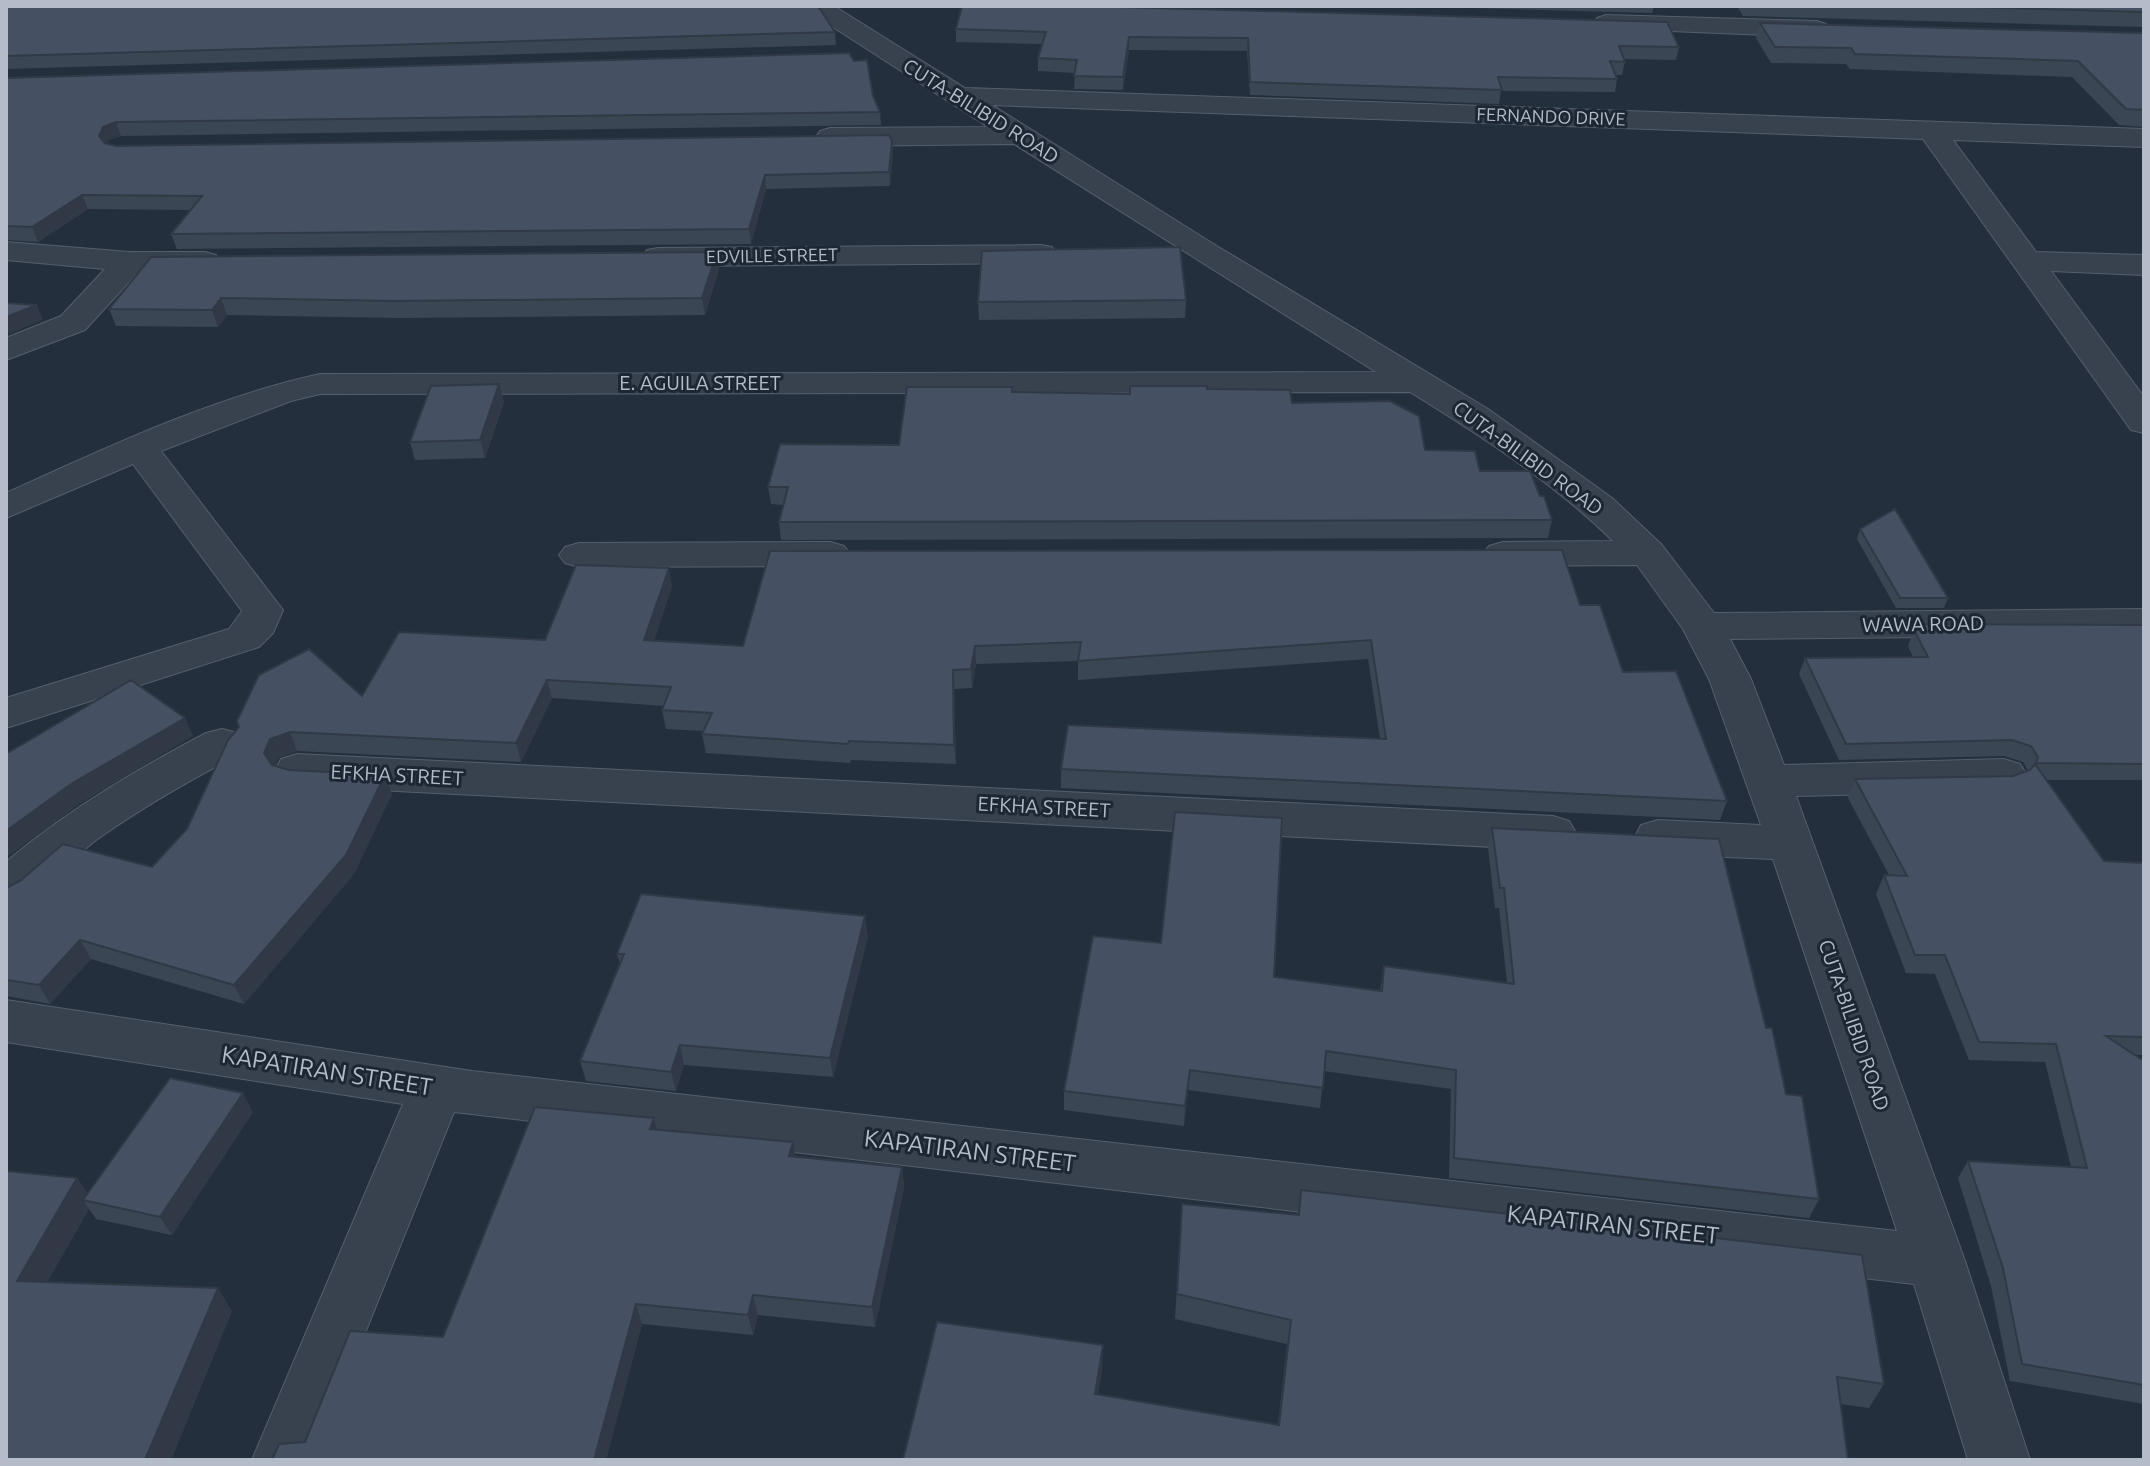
<svg xmlns="http://www.w3.org/2000/svg" width="2150" height="1466" font-family="Ubuntu,sans-serif">
<style>
.lines{fill:none;stroke-linecap:round;stroke-linejoin:round}
.minor-casing{stroke:#565f6c;stroke-width:2}
.minor{fill:#38414e;fill-rule:evenodd}
.wall{fill:#3b4654}
.shaded-wall{fill:#303945}
.building{fill:#455162;stroke:#303945;stroke-width:2}
.labels{text-anchor:middle;stroke-width:6;stroke-linejoin:round;paint-order:stroke}
.far-street-label{font-size:18px;fill:#b4bcc9;stroke:#1d2633}
.street-label{font-size:20px;fill:#b4bcc9;stroke:#1d2633}
.near-street-label{font-size:24px;fill:#b4bcc9;stroke:#1d2633}
</style>
<rect width="100%" height="100%" fill="#242f3e"/>
<g class="lines">
<g class="minor-casing">
<path id="minor" d="M804,6H834L965,88L2144,129V147L1953,140L2036,252L2144,255V275L2051,271L2144,397V433L2131,430L1923,139L992,105L1215,245L1488,409L1612,498L1662,545L1714,613L2144,609V635L1730,639L1751,679L1784,765L2004,759L2020,764L2027,775L2020,786L2004,791L1796,796L1965,1261L2030,1460H1968L1914,1284L454,1112L314,1460H252L403,1104L6,1042V1000L472,1071L1897,1231L1773,859L1658,854L1641,849L1635,837L1641,825L1658,820L1761,825L1709,679L1683,629L1637,565L1503,566L1489,562L1483,554L1489,546L1503,542L1613,541C1554,483 1481,436 1410,392L320,394L291,401L161,451L283,610L273,633L259,647L6,728V698L229,629L242,611L133,464L6,518V493C108,447 211,398 320,374L1376,372L1014,144L830,146L820,143L816,137L820,131L830,128L988,127L808,11Z
M1606,15L1817,21L1826,24L1830,29L1826,34L1817,37L1597,28L1593,23L1597,18Z
M6,242L129,252H205L216,255L221,262L216,269L138,272L85,330L6,360V338L61,316L105,269L6,260Z
M1041,245L1052,247L1057,254L1052,261L1041,263L658,266L647,264L642,257L647,250L658,248Z
M830,542L844,546L850,554L844,562L830,566L579,567L565,563L559,555L565,547L579,543Z
M222,729L238,733L244,744L238,755C190,780 143,807 99,838C71,858 36,900 6,909V862L13,856C73,807 138,769 206,733Z
M297,754L1553,816L1569,821L1576,833L1569,845L1553,850L297,786L281,781L275,770L281,759Z"/>
</g>
<use href="#minor" class="minor"/>
</g>
<path class="wall" d="M6,6L835,32L836,45L6,69Z
M1398,6H1654L1652,13Z
M1737,6H2144V27L1743,16Z
M1760,23L2144,34V127L2119,125L2072,77L1850,69L1846,64L1771,63L1756,38Z
M956,29L1679,47L1676,60L1624,59L1625,62L1622,75H1616L1617,79L1615,92L1501,91L1499,104L1250,95L1247,51L1129,50L1123,90L1074,89L1075,73L1038,71V58L1042,44L956,42Z
M6,78L873,96L880,112L881,125L121,136L108,140L107,144L116,146L892,141L893,155L890,186L766,189L751,244L177,249L171,234L191,210L88,209L38,242L6,240Z
M717,252L719,269L705,315L398,318L227,315L218,327L116,326L109,309L151,257Z
M1186,300L1185,318L979,320L978,302Z
M499,384L504,402L485,458L415,460L410,442Z
M1207,389L1292,403L1425,450L1540,496L1552,520L1548,538L781,540L779,522L783,505L771,504L768,487L899,445L1012,392L1130,394Z
M1860,529L1948,598L1944,608H1896L1857,539Z
M672,586L654,641L743,646L1580,605L1623,672L1727,801L1720,820L1061,788V769L1380,739L1368,659L1078,680V661L976,664L972,688L954,689L956,764L851,760L850,763L706,753L702,734L704,731L666,729L662,710L664,706L552,698L521,762L297,751L278,758L275,766L392,794L354,874L244,1004L91,959L50,1004L6,996V888L152,867L187,829L228,740L362,696L545,640Z
M1920,624L2144,625V780H2046L2104,861L2144,863V1055H2135L2144,1061V1404L2010,1381L1991,1286L1958,1178L1968,1161L2071,1167L2045,1062L1969,1060L1935,974L1906,973L1876,894L1884,875H1889L1848,798L1855,779L2013,776L2028,771L2023,762L2004,756L1839,760L1799,674L1805,658L1913,657L1908,646L1914,630H1918Z
M1492,828L1766,1028L1819,1199L1809,1218L1449,1178L1451,1089L1324,1071L1320,1108L1188,1090L1184,1126L1064,1110V1091L1274,977L1380,991L1384,966L1507,983L1499,908H1495L1488,848Z
M868,936L833,1077L684,1065L676,1091L586,1081L580,1061L620,964L617,954Z
M253,1112L172,1235L96,1219L89,1209L47,1282L232,1311L171,1460H6V1171L77,1178L88,1194Z
M657,1130L796,1157L902,1167L904,1188L875,1327L758,1315L753,1335L642,1324L606,1460L305,1442L443,1337Z
M1301,1190L1884,1384L1869,1408L1840,1404L903,1460L1102,1369L1098,1394L1278,1425L1287,1344L1175,1319L1182,1204L1298,1215Z"/>
<path class="shaded-wall" d="M1129,37V50L1123,90V77Z
M116,122L121,136L108,140L104,150L99,136L103,127Z
M892,141L893,155L890,186L889,172Z
M765,175L766,189L751,244L749,229Z
M82,195L88,209L38,242L32,227Z
M717,252L719,269L705,315L702,298Z
M221,298L227,315L218,327L212,310Z
M37,305L43,320L6,335V317Z
M499,384L504,402L485,458L480,440Z
M669,568L672,586L648,659L644,640Z
M975,646L976,664L972,688L971,669Z
M953,670L954,689L956,764L954,745Z
M547,680L552,698L521,762L516,743Z
M185,718L193,736L81,803L6,858V831L71,784Z
M290,732L297,751L278,758L272,771L264,753L270,739Z
M385,775L392,794L354,874L244,1004L234,985Z
M865,916L868,936L833,1077L830,1058Z
M80,940L91,959L50,1004L39,985Z
M680,1045L684,1065L676,1091L671,1072Z
M1190,1070L1188,1090L1184,1126L1185,1106Z
M243,1093L253,1112L172,1235L160,1217Z
M654,1118L659,1139L650,1129Z
M793,1142L797,1163L789,1156Z
M902,1167L904,1188L875,1327L872,1307Z
M77,1178L93,1202L83,1200L89,1209L34,1305L17,1281Z
M218,1288L232,1311L171,1460H145Z
M753,1295L758,1315L753,1335L748,1315Z
M636,1304L642,1324L606,1460H594Z
M1103,1345L1102,1369L1095,1417V1394Z"/>
<path class="building" d="M6,6H816L820,9L835,32L6,56Z
M962,6H1083L1667,22L1679,47L1619,46L1625,62L1610,61L1617,79L1498,77L1502,90L1250,82L1248,38L1129,37L1123,77L1074,76L1077,60L1038,58L1046,32L956,29Z
M1939,6H2144V12Z
M1760,23L2144,33V110L2126,109L2078,61L1855,54L1851,48L1775,47Z
M849,53L854,61L867,60L873,96L880,112L116,122L103,127L99,136L105,143L116,146L889,135L892,141L889,172L765,175L749,229L171,234L202,196L82,195L32,227L6,226V78Z
M1180,247L1186,300L978,302L982,251Z
M717,252L702,298L393,301L221,298L212,310L109,309L151,257Z
M6,303L37,305L6,317Z
M499,384L480,440L410,442L431,386Z
M1130,386H1207V389L1290,390L1292,403L1390,401L1419,416L1425,450L1475,451L1480,471H1530L1540,496H1544L1552,520L779,522L788,487H768L780,444L899,445L907,387H1012V392L1130,394Z
M1895,509L1948,598H1900L1860,529Z
M1562,550L1580,605H1600L1623,672L1676,671L1727,801L1061,769L1068,725L1386,739L1371,640L1078,661L1081,642L975,646L971,669L953,670L954,745L849,741L848,744L702,734L712,713L662,710L671,687L547,680L516,743L290,732L270,739L264,753L272,765L289,770L385,775L346,855L234,985L80,940L39,985L6,980V888L20,881L63,844L152,867L187,829L228,740L239,727L237,721L259,675L309,649L362,696L399,632L545,640L576,565L669,568L644,640L743,646L770,551Z
M1920,624L2144,625V764L2036,763L2038,757L2031,746L2012,740L1846,744L1805,658L1928,657L1914,630H1924Z
M131,680L185,718L71,784L6,831V754Z
M2035,764L2104,861L2144,863V1037L2106,1036L2144,1061V1385L2022,1364L2003,1268L1968,1161L2087,1168L2056,1044L1979,1042L1945,955H1915L1884,875L1907,876L1855,779L2013,776L2030,770Z
M1175,812L1282,818L1274,977L1382,991L1384,966L1514,984L1504,888H1500L1492,828L1719,839L1766,1028H1772L1786,1094L1802,1096L1819,1199L1454,1158L1456,1070L1326,1051L1323,1088L1190,1070L1185,1106L1064,1091L1093,936L1161,943Z
M641,894L865,916L830,1058L680,1045L671,1072L580,1061L624,954H617Z
M170,1078L243,1093L160,1217L83,1200Z
M535,1107L654,1118L650,1129L793,1142L789,1156L902,1167L872,1307L753,1295L748,1315L636,1304L594,1460H272L279,1444L305,1442L350,1331L443,1337Z
M6,1171L77,1178L17,1281L218,1288L145,1460H6Z
M1301,1190L1862,1255L1884,1384L1837,1377L1848,1460H903L937,1322L1103,1345L1095,1394L1279,1425L1291,1320L1177,1294L1182,1204L1299,1215Z"/>
<g class="labels">
<g class="far-street-label">
<text transform="translate(1551 117) rotate(2)" y="6">FERNANDO DRIVE</text>
<text transform="translate(772 256) rotate(-1)" y="6">EDVILLE STREET</text>
</g>
<g class="street-label">
<text transform="translate(981 111) rotate(32)" y="7">CUTA-BILIBID ROAD</text>
<text x="700" y="390">E. AGUILA STREET</text>
<text transform="translate(1528 458) rotate(36)" y="7">CUTA-BILIBID ROAD</text>
<text transform="translate(1923 624) rotate(-1)" y="7">WAWA ROAD</text>
<text transform="translate(397 775) rotate(3)" y="7">EFKHA STREET</text>
<text transform="translate(1044 807) rotate(3)" y="7">EFKHA STREET</text>
<text transform="translate(1854 1025) rotate(71)" y="7">CUTA-BILIBID ROAD</text>
</g>
<g class="near-street-label">
<text transform="translate(327 1071) rotate(9)" y="8">KAPATIRAN STREET</text>
<text transform="translate(970 1151) rotate(7)" y="8">KAPATIRAN STREET</text>
<text transform="translate(1613 1225) rotate(6)" y="8">KAPATIRAN STREET</text>
</g>
</g>
<rect width="2150" height="1466" fill="none" stroke="#b4bcc9" stroke-width="16"/>
</svg>
